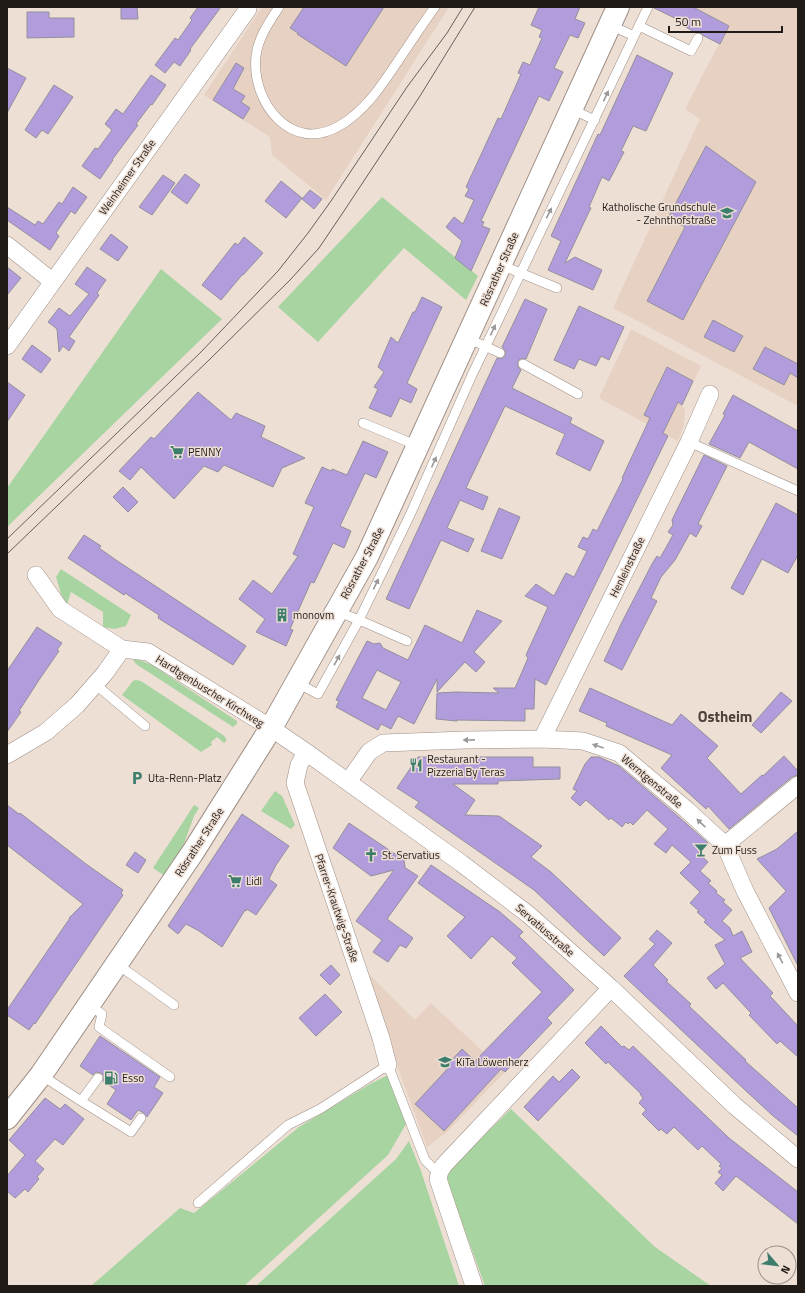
<svg xmlns="http://www.w3.org/2000/svg" width="805" height="1293" font-family="'Titillium Web',sans-serif">
<style>
.built{fill:#e7d1c3}
.green{fill:#a7d4a1}
.building{fill:#b19ddb;stroke:#938f9d;fill-rule:evenodd}
.lines{fill:none;stroke-linecap:round;stroke-linejoin:round}
.lane-casing{stroke:#9e8f86;stroke-width:10}
.street-casing{stroke:#9e8f86;stroke-width:18}
.secondary-casing{stroke:#9e8f86;stroke-width:24}
.lane{stroke:#fff;stroke-width:9}
.street{stroke:#fff;stroke-width:17}
.secondary{stroke:#fff;stroke-width:22}
.tram{stroke:#675f59;stroke-width:1}
.oneway{fill:#9b9897}
.labels{text-anchor:middle;stroke-width:3;stroke-linejoin:round;paint-order:stroke}
.street-label{font-size:11px;fill:#201b17;stroke:#eedfd5}
.poi-label{font-size:11px;fill:#201b17;stroke:#eedfd5;text-anchor:start}
.district-label{font-size:15px;font-weight:bold;fill:#4d4139;stroke:#eedfd5}
</style>
<rect width="100%" height="100%" fill="#eedfd5"/>
<path class="built" d="M262,7H449L326,200L272,155L270,137L204,95Z
M693,7H798V406L613,308L700,119L685,109L728,26Z
M631,329L701,366L682,407L685,409L684,425L678,441L599,398Z
M360,965L415,1020L431,1003L505,1072L446,1133L427,1147Z"/>
<path class="green" d="M382,197L478,276L466,300L404,248L318,342L278,307Z
M161,269L222,319L7,527V488Z
M61,569L131,615L126,626L115,629L103,627V612L71,592L67,605L61,594L56,577Z
M137,659L152,665L237,721V724L233,727L136,664L133,660Z
M136,680L141,681L223,735L226,738V741L224,743L217,737L211,742L212,745L201,752L122,695L133,681Z
M275,791L282,796L295,825L291,829L261,811Z
M194,805L199,808L194,816L182,849L168,878L153,868Z
M388,1075L406,1124L388,1155L244,1286H91L180,1208L194,1213L299,1127L370,1084Z
M511,1109L655,1247L711,1286H485L449,1187L447,1176L451,1168Z
M409,1141L421,1171L459,1286H256L396,1159Z"/>
<path class="building" d="M121,7H137L138,19H121Z
M198,7H221L190,49L191,50L180,66L174,62L165,73L155,65L175,38L178,40L192,20L190,18Z
M304,7H384L346,66L297,34L298,33L290,28Z
M539,7H580L575,19L585,23L578,38L570,35L554,68L563,72L549,101L539,96L481,221L484,222L482,226L490,229L471,271L455,258L462,241L446,227L454,217L463,224L474,200L465,196L469,189L466,187L498,118L501,119L521,74L518,73L523,62L530,65L542,38L539,37L542,30L531,25Z
M654,7H693L729,26L720,44L704,36L700,33H696L684,26L685,23L654,8Z
M27,12H49V18H74V37L27,38Z
M637,55L673,73L646,131L633,126L621,151L624,152L609,181L602,177L589,207L591,208L588,214L565,263L575,257L602,270L593,290L548,270L561,241L551,236L598,134L600,135Z
M236,63L244,68L233,89L245,96L241,102L250,108L243,119L213,100Z
M7,68L26,78L7,113Z
M151,75L166,85L152,105L151,104L136,124L138,125L112,160H113L100,179L82,166L95,148L98,149L112,130L105,124L116,109L123,114Z
M54,85L73,97L48,134L42,130L36,138L25,130Z
M706,146L756,182L683,320L647,301L685,227L668,218Z
M185,174L200,185L187,204L171,192Z
M163,175L175,183L152,215L139,207Z
M281,181L302,198L286,218L265,201Z
M73,187L87,197L75,214L71,211L56,233L59,236L50,250L7,220V207L35,225L38,221L43,224L59,202L62,204Z
M310,190L322,199L314,209L302,199Z
M111,234L128,247L118,261L100,249Z
M244,237L263,253L243,275H242L221,300L202,285L235,243L238,245Z
M7,267L21,278L7,295Z
M87,267L106,280L97,293L99,295L69,337L75,341L69,351L63,346L59,352L57,329L48,322L59,308L70,316L89,294L75,284Z
M422,297L442,307L407,383L417,389L411,403L400,398L391,417L369,408L378,389L374,387L384,372L378,367L391,337L398,343L413,312H415Z
M525,299L547,309L526,359H520L518,361V367L521,370L512,388L572,418L570,423L604,441L590,471L556,454L565,434L505,406L466,488L488,497L483,510L460,500L447,528L474,539L468,552L441,540L409,609L386,599L497,358L501,359L505,356L506,352L502,347Z
M579,306L624,327L609,360L601,356L596,366L579,359L574,369L554,360Z
M713,320L743,336L734,352L704,337Z
M32,345L51,359L41,373L22,359Z
M765,347L798,364V378L790,373L784,385L753,369Z
M667,367L693,381L682,405L678,402L663,433L668,436L546,685L535,679L534,709H525V721L457,720V721L436,719L437,693L456,692L499,693L493,688H515L528,658L526,655L548,607L525,596L536,584L554,596L566,573L574,577L587,551L578,547L583,537L588,539L593,529L597,531L623,479L622,478L650,418L644,415Z
M7,382L25,395L7,422Z
M198,392L231,420L236,413L265,426L261,437L305,458L282,468L273,487L224,465L218,472L204,466L174,499L141,467L130,480L119,471L151,437L154,439Z
M733,395L798,431V469L749,442L740,458L709,444L725,415L723,414Z
M363,441L388,452L376,478L365,473L340,526L351,531L344,548L333,543L314,583L311,582L290,629L293,630L286,646L256,632L265,619L239,599L253,580L272,594L298,556L293,554L314,507L305,503L322,467L331,471L332,469L347,475Z
M704,455L727,466L698,524L702,526L696,537L690,533L675,560L661,577L651,598L657,601L622,670L604,661L622,622L652,564L657,556L660,558L673,535L668,532L673,525L672,520Z
M123,487L138,502L128,512L113,497Z
M776,503L798,515V555L788,573L762,559L743,595L731,588Z
M499,508L520,517L502,559L481,551Z
M84,535L101,546L99,548L116,560L246,646L233,665L158,618L159,615L125,593L124,595L68,558Z
M477,610L502,621L474,652L485,662L476,672L465,662L437,692V679L414,724L398,716L391,729L381,724L378,730L336,707L339,701L336,700L367,641L374,644L380,643L383,648L408,660L425,625L462,643ZM377,670L401,682L386,710L362,698Z
M37,627L62,643L57,650L59,651L39,680L19,711L21,712L7,732V671Z
M590,688L672,725L681,714L718,746L707,758L741,794L762,775L763,776L784,756L798,771V775L792,777L729,829L708,806L706,809L661,768L672,755L606,726L607,723L579,711Z
M781,692L792,701L761,733L752,725Z
M418,757H533V767H560V779L498,781V784H453L475,800L465,815L499,816L542,846L531,857L551,872L621,938L604,956L534,890L415,807L419,802L397,788Z
M591,757H599L619,766L680,818L708,843L698,853L708,862L700,871L711,881L708,883L717,891L716,893L725,900L723,902L732,910L722,921L730,928L733,936L742,931L752,952L740,958L773,993L770,996L798,1026V1057L780,1041L777,1044L749,1015L751,1013L723,983L716,989L707,978L725,964L715,945L725,940L704,922L706,920L697,912L699,911L690,903L700,892L680,873L691,862L672,845L666,853L654,844L668,829L647,810L633,825L630,822L628,824L626,822L622,827L611,818L609,820L586,800L580,806L571,798L577,791L573,789L585,764Z
M7,805L19,814L20,813L86,864L123,890L121,893L123,895L35,1024L34,1023L29,1030L7,1015V1010L70,918H69L83,904L7,845Z
M242,814L289,846L276,865L269,879L277,885L256,915L247,909L246,911L245,910L222,947L199,931L186,924L178,934L168,926Z
M349,823L404,860L405,867H404L418,876L387,919L413,938L406,948L400,945L388,962L373,952L382,940L356,921L394,870L371,876L333,848Z
M798,831V966L769,908L786,891L757,859L777,849Z
M135,852L146,860L138,873L126,865Z
M431,865L500,912L523,932L519,936L574,990L547,1018L552,1023L505,1072L501,1069L444,1131L415,1104L451,1065L449,1063L462,1049L475,1061L542,992L512,963L517,958L492,936L471,959L447,936L465,917L418,883Z
M657,930L672,943L653,965L668,980L666,981L691,1004L689,1006L746,1060L745,1061L798,1108V1136L772,1115L745,1090L624,976L655,944L649,939Z
M331,965L340,975L330,985L320,975Z
M325,994L342,1012L316,1036L299,1018Z
M601,1026L622,1047L624,1046L629,1050L633,1046L729,1138L798,1192V1224L736,1176L723,1191L715,1183L722,1175L718,1172L722,1168L719,1166L721,1164L702,1146L698,1150L674,1127L667,1134L661,1129L659,1131L642,1114L646,1110L639,1103L643,1098L640,1094H641L608,1062L606,1064L585,1043Z
M100,1036L160,1077L154,1087L163,1093L147,1117L144,1113L138,1110L131,1120L107,1104L116,1090L103,1081L104,1076L101,1073L96,1072L93,1075L80,1066Z
M572,1069L580,1077L538,1121L524,1107L553,1076L559,1082Z
M45,1098L60,1109L65,1104L84,1119L63,1145L55,1139L35,1161L44,1169L37,1177L39,1179L28,1192L25,1189L15,1198L7,1191V1176L25,1155L9,1140Z"/>
<g class="lines">
<g class="lane-casing">
<path id="lane" d="M279,7C269,22 258,38 256,56C251,102 291,154 339,126C364,112 380,88 396,64C409,45 421,26 435,7
M610,25L634,36
M639,26L691,51L698,38
M571,109L595,120
M501,265L557,288
M467,338L500,353
M523,364L578,394
M363,423L418,446
M689,442L798,491
M336,611L359,620L407,641
M297,683L318,694L359,620L410,515L472,375L648,7
M95,684L145,726
M117,964L174,1005
M89,1005L102,1014L99,1027L170,1077
M41,1075L81,1101L98,1078
M81,1101L131,1132L141,1118
M198,1203L288,1125L320,1109L388,1065L425,1160L433,1168L440,1171"/>
</g>
<g class="street-casing">
<path id="street" d="M7,245L53,282
M7,346L248,9L246,7
M36,575L60,609L122,649L148,652L271,728L306,752L461,863L529,915L611,988L735,1106L798,1159
M542,739L689,442L710,394
M306,752L299,765L295,783L381,1038L388,1065
M7,755L46,732L77,705L105,673L122,649
M348,782L369,752L383,743L465,740L542,739L583,741L619,753L687,810L725,845L745,891L798,993
M725,845L798,785
M474,1286L438,1179L440,1171L444,1165L611,988"/>
</g>
<g class="secondary-casing">
<path id="secondary" d="M7,1118L41,1075L193,852L271,728L367,557L618,7"/>
</g>
<use href="#lane" class="lane"/>
<use href="#street" class="street"/>
<use href="#secondary" class="secondary"/>
<path class="tram" d="M7,539L201,352L278,271L308,233L331,201L407,87L447,33L463,7
M7,554L209,360L290,280L319,248L344,211L420,96L475,7"/>
</g>
<defs><path id="oneway-solid" d="M-6-.8H1V-3.2L6.5 0L1 3.2V.8H-6Z"/></defs>
<g class="oneway">
<use href="#oneway-solid" transform="translate(606 96) rotate(-65)"/>
<use href="#oneway-solid" transform="translate(549 213) rotate(-64)"/>
<use href="#oneway-solid" transform="translate(493 330) rotate(-65)"/>
<use href="#oneway-solid" transform="translate(434 462) rotate(-66)"/>
<use href="#oneway-solid" transform="translate(376 584) rotate(-64)"/>
<use href="#oneway-solid" transform="translate(337 660) rotate(-61)"/>
<use href="#oneway-solid" transform="translate(469 740) rotate(179)"/>
<use href="#oneway-solid" transform="translate(598 746) rotate(-161)"/>
<use href="#oneway-solid" transform="translate(701 823) rotate(-137)"/>
<use href="#oneway-solid" transform="translate(780 958) rotate(-118)"/>
</g>
<defs>
<g id="school-bare" transform="scale(1.08)"><path d="M0-5L7-2L0 1L-7-2ZM-4 1L0 2.5L4 1V4Q0 6-4 4Z" fill="#3d7d6c" stroke="#eedfd5" stroke-width="2.5" paint-order="stroke"/></g>
<g id="supermarket-bare" transform="scale(1.08)"><path d="M-6-5.5h2.5l.6 2H6L4.5 2H-2.5L-4.4-4H-6ZM-1.5 3.2a1.3 1.3 0 1 0 .1 0ZM3 3.2a1.3 1.3 0 1 0 .1 0Z" fill="#3d7d6c" stroke="#eedfd5" stroke-width="2.5" paint-order="stroke"/></g>
<g id="building-bare" transform="scale(1.08)"><path d="M-4-6H4V6H1V3H-1V6H-4ZM-2.5-4.3h1.7v1.8h-1.7ZM.8-4.3h1.7v1.8H.8ZM-2.5-1h1.7V.8h-1.7ZM.8-1h1.7V.8H.8Z" fill="#3d7d6c" stroke="#eedfd5" stroke-width="2.5" paint-order="stroke"/></g>
<g id="restaurant-bare" transform="scale(1.08)"><path d="M-5-6h1v4h1v-4h1v4h1v-4h1v5L-1.5 .5V6h-2V.5L-5-1ZM5-6V6H3V1.5H1.5Q1.5-4 5-6Z" fill="#3d7d6c" stroke="#eedfd5" stroke-width="2.5" paint-order="stroke"/></g>
<g id="parking-bare" transform="scale(1.08)"><path d="M-3.5-5.5H1a3.5 3.5 0 0 1 0 7H-1V5.5H-3.5ZM-1-3.4V-.6H.8a1.4 1.4 0 0 0 0-2.8Z" fill="#3d7d6c" stroke="#eedfd5" stroke-width="2.5" paint-order="stroke"/></g>
<g id="bar-bare" transform="scale(1.08)"><path d="M-6-5H6L.8 .8V4.5H3.5V6h-7V4.5H-.8V.8Z" fill="#3d7d6c" stroke="#eedfd5" stroke-width="2.5" paint-order="stroke"/></g>
<g id="church-bare" transform="scale(1.08)"><path d="M-1.2-6h2.4v3.5h3.3v2.4h-3.3V6h-2.4V-.1h-3.3v-2.4h3.3Z" fill="#3d7d6c" stroke="#eedfd5" stroke-width="2.5" paint-order="stroke"/></g>
<g id="fuel-bare" transform="scale(1.08)"><path d="M-5.5-6h7V0h2V4h1.3V-2.5L3-4.5l.8-.8L6-3V5H2.5V1h-1V6h-7ZM-4.2-4.7v3.2H.2V-4.7Z" fill="#3d7d6c" stroke="#eedfd5" stroke-width="2.5" paint-order="stroke"/></g>
</defs>
<g fill-rule="evenodd">
<use href="#school-bare" x="727" y="213"/>
<use href="#supermarket-bare" x="177" y="452"/>
<use href="#building-bare" x="282" y="615"/>
<use href="#restaurant-bare" x="416" y="765"/>
<use href="#parking-bare" x="137" y="778"/>
<use href="#bar-bare" x="701" y="850"/>
<use href="#church-bare" x="371" y="855"/>
<use href="#supermarket-bare" x="235" y="881"/>
<use href="#school-bare" x="445" y="1062"/>
<use href="#fuel-bare" x="111" y="1078"/>
</g>
<g class="labels">
<g class="street-label">
<text transform="translate(127 177) rotate(-55)" y="4">Weinheimer Straße</text>
<text transform="translate(499 269) rotate(-66)" y="4">Rösrather Straße</text>
<text transform="translate(362 563) rotate(-62)" y="4">Rösrather Straße</text>
<text transform="translate(627 567) rotate(-64)" y="4">Henleinstraße</text>
<text transform="translate(210 691) rotate(32)" y="4">Hardtgenbuscher Kirchweg</text>
<text transform="translate(652 781) rotate(40)" y="4">Werntgenstraße</text>
<text transform="translate(199 842) rotate(-57)" y="4">Rösrather Straße</text>
<text transform="translate(337 908) rotate(71)" y="4">Pfarrer-Krautwig-Straße</text>
<text transform="translate(545 930) rotate(41)" y="4">Servatiusstraße</text>
</g>
<g class="poi-label">
<text x="716" y="211" text-anchor="end">Katholische Grundschule<tspan x="716" dy="13">- Zehnthofstraße</tspan></text>
<text x="188" y="456">PENNY</text>
<text x="293" y="619">monovm</text>
<text x="427" y="763">Restaurant -<tspan x="427" dy="13">Pizzeria By Teras</tspan></text>
<text x="148" y="782">Uta-Renn-Platz</text>
<text x="712" y="854">Zum Fuss</text>
<text x="382" y="859">St. Servatius</text>
<text x="246" y="885">Lidl</text>
<text x="456" y="1066">KiTa Löwenherz</text>
<text x="122" y="1082">Esso</text>
</g>
<g class="district-label">
<text x="725" y="722">Ostheim</text>
</g>
</g>
<rect width="805" height="1293" fill="none" stroke="#201b17" stroke-width="16"/>
<g transform="translate(777 1265) rotate(118)"><circle r="19" fill="#eedfd5" stroke="#9c9189"/>
<path d="M0-3L7 15L0 10L-7 15Z" fill="#3d7d6c"/>
<text y="-6" font-size="11" font-weight="bold" text-anchor="middle" fill="#201b17">N</text>
</g>
<path d="M669 26v6h113v-6" fill="none" stroke="#201b17" stroke-width="2"/>
<text x="675" y="26" font-size="12" fill="#201b17" stroke="#eedfd5" stroke-width="3" paint-order="stroke">50 m</text>
</svg>
